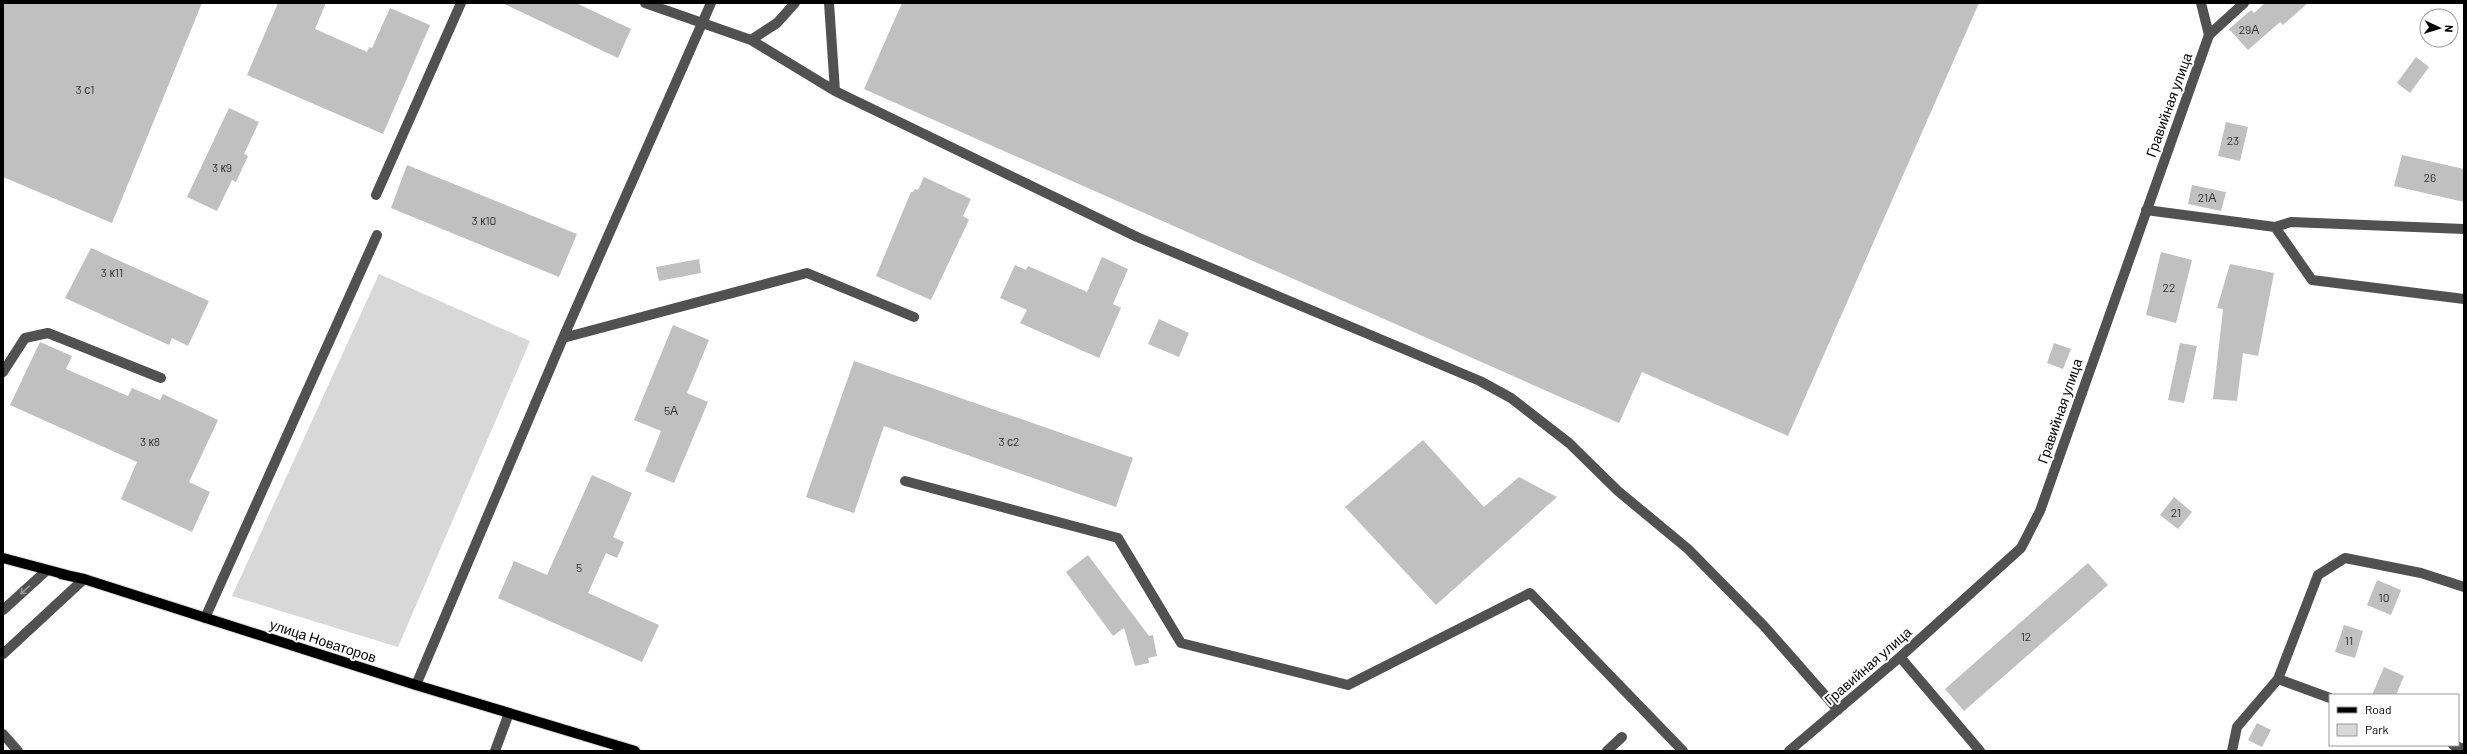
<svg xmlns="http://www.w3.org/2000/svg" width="2467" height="754" font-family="Barlow,sans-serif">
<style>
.green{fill:#d8d8d8}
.building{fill:#c0c0c0}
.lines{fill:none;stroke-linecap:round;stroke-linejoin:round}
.major-casing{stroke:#dbdbdb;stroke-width:12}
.minor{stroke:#515151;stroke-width:10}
.major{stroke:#000;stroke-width:10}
.oneway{stroke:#979797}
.labels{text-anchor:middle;stroke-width:4;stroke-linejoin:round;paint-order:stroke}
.number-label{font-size:12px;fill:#303030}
.street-label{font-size:14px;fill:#000;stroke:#fff}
</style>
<rect width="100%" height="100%" fill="#fff"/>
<path class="green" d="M379,274L530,341L398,647L232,596Z"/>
<path class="building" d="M3,3H202L112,223L3,177Z
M278,3H326L315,29L367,52L369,47L372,48L390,8L430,25L383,134L247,75Z
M502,3H576L631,29L618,58Z
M902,3H1979L1788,436L1642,372L1619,423L864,89Z
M2265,3H2308L2283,25L2280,22L2248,50L2229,29L2251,10L2254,13Z
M2416,57L2429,67L2410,93L2397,83Z
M229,108L259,122L244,154L248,156L236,182L232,180L217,211L187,197Z
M2226,122L2248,127L2240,161L2218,156Z
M2402,155L2464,169V202L2394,186Z
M407,165L577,234L559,277L391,208Z
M924,177L971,199L963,216L969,220L931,300L876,276L911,192H913L915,189L918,190Z
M2192,185L2226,192L2221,211L2188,204Z
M91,248L209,301L188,346L172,338L169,345L65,298Z
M2161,252L2192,260L2176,323L2146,315Z
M1102,257L1128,269L1113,304L1121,308L1099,358L1020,323L1027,310L1000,298L1015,265L1026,270L1028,266L1087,292Z
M699,259L701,273L659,281L656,267Z
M2230,264L2274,273L2258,356L2243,353L2237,401L2213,399L2223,309L2217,308Z
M1159,319L1189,333L1179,357L1148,344Z
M673,325L709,340L687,393L708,402L674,483L645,471L661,431L634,420Z
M40,342L72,356L66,369L128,396L132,388L160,400L163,394L218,420L189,482L210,492L192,532L121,499L137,462L10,405Z
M2054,343L2071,349L2063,369L2047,363Z
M2180,343L2197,346L2184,403L2168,400Z
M854,361L1133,458L1116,507L884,426L854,513L806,497Z
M1423,440L1484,507L1519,477L1557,497L1436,605L1345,507Z
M592,475L632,493L613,537L624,542L617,558L606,553L588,593L659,625L642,662L498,598L514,561L547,575Z
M2174,497L2192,512L2178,529L2160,515Z
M1088,555L1149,636L1153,635L1157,656L1148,658L1149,663L1135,666L1124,628L1113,636L1066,572Z
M2088,563L2108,585L1964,711L1945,689Z
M2377,580L2401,590L2391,615L2367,605Z
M2344,625L2363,631L2355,658L2335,652Z
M2384,667L2404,676L2396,695H2372Z
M2257,723L2271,730L2262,747L2248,740Z"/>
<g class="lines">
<g class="major-casing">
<path id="major" d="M3,558L67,575
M61,574L84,579L416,685L635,751"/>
</g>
<path class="minor" d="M645,3L751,40L835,91L1137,237L1480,381L1511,398L1569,443L1618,491L1688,549L1764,626L1838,710
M829,3L835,91
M2201,3L2209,35
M751,40L777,23L795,3
M376,195L461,3
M2146,210L2275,227L2291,222L2464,229
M2275,227L2312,280L2464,299
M563,338L807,273L914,317
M3,372L25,338L48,333L161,378
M905,481L1118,538L1181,643L1348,685L1530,593L1683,751
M3,610L46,571
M205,618L377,235
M3,654L84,579
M1900,657L1980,751
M2278,679L2330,698
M416,685L563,338L711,3
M3,734L18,751
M2453,745L2464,749
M495,751L509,713
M1607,751L1622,737
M1789,751L1900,657L2021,548L2040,511L2209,35L2244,3
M2232,751L2237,727L2278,679L2318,575L2345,558L2421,573L2464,587"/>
<use href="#major" class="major"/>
</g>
<defs><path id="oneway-shaft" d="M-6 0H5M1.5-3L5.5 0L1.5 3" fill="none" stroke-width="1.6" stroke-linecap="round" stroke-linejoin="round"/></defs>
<use class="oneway" href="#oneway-shaft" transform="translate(25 590) rotate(138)"/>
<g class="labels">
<g class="number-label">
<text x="2249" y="34">29А</text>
<text x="85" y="94">3 с1</text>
<text x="2233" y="145">23</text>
<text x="222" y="172">3 к9</text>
<text x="2430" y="182">26</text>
<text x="2207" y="202">21А</text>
<text x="484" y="225">3 к10</text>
<text x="112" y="277">3 к11</text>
<text x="2169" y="292">22</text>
<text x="671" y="415">5А</text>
<text x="150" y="446">3 к8</text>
<text x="1009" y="446">3 с2</text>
<text x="2176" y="517">21</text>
<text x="579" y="572">5</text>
<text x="2384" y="602">10</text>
<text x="2026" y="641">12</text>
<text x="2349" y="645">11</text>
</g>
<g class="street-label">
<text transform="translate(2169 105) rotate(-70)" y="5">Гравийная улица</text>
<text transform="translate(2060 411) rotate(-71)" y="5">Гравийная улица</text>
<text transform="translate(323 641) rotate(18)" y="5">улица Новаторов</text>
<text transform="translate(1868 666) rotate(-41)" y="5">Гравийная улица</text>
</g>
</g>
<rect width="2467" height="754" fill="none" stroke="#000000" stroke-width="8"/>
<rect x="2329" y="694" width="130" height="52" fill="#ffffff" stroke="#999999"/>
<rect x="2337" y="707" width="20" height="6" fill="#000000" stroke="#999999"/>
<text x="2365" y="714" font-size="12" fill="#000000">Road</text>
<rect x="2337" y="724" width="20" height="12" fill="#d8d8d8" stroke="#999999"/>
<text x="2365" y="734" font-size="12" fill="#000000">Park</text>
<g transform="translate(2439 28) rotate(94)"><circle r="19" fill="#ffffff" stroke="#999999"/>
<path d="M0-3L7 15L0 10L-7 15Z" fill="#000000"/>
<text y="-6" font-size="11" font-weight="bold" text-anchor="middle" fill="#000000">N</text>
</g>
</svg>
